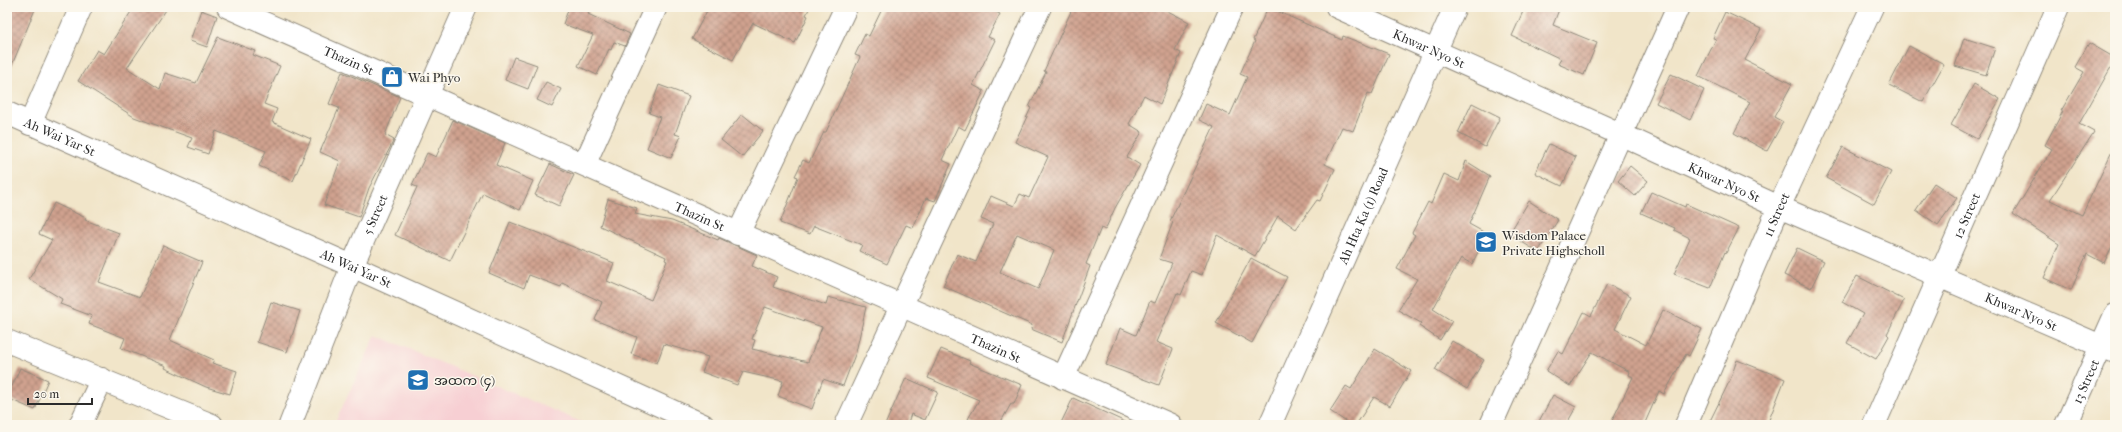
<svg xmlns="http://www.w3.org/2000/svg" width="2122" height="432" font-family="'IM FELL French Canon','Noto Sans Myanmar',serif">
<style>
.built{fill:#f7cfd3}
.building{fill:url(#building-cross-hatch);fill-rule:evenodd}
.lines{fill:none;stroke-linecap:round;stroke-linejoin:round}
.minor-casing{stroke:#8e887a;stroke-width:24}
.minor{stroke:#fff;stroke-width:22}
.labels{text-anchor:middle;stroke-width:3;stroke-linejoin:round;paint-order:stroke}
.street-label{font-size:13px;fill:#2b2b2b;stroke:#fbf7ec}
.poi-label{font-size:13px;fill:#2b2b2b;stroke:#fbf7ec;text-anchor:start}
</style>
<defs>
<pattern id="building-cross-hatch" width="8" height="8" patternUnits="userSpaceOnUse"><rect width="8" height="8" fill="#d0a28f"/><path d="M0 0l8 8M0 8l8-8" fill="none" stroke="#a98475"/></pattern>
</defs>
<rect width="100%" height="100%" fill="#fbf7ec"/>
<filter id="ink" filterUnits="userSpaceOnUse"><feTurbulence type="fractalNoise" baseFrequency=".025" numOctaves="2"/><feDisplacementMap in="SourceGraphic" scale="8" xChannelSelector="R" yChannelSelector="G"/><feConvolveMatrix kernelMatrix="1 2 1 2 8 2 1 2 1" color-interpolation-filters="sRGB"/></filter>
<filter id="wash" filterUnits="userSpaceOnUse"><feTurbulence type="fractalNoise" baseFrequency=".012" numOctaves="4" result="noise"/><feDisplacementMap in="SourceGraphic" scale="16" xChannelSelector="R" yChannelSelector="G"/><feGaussianBlur stdDeviation="0.9" result="paint"/><feColorMatrix in="noise" values="0 0 0 0 0 0 0 0 0 0 0 0 0 0 0 0 0 1.4 0 .05"/><feComposite in="paint" operator="in"/></filter>
<g filter="url(#wash)">
<rect width="100%" height="100%" fill="#f1e5c9"/>
<path class="built" d="M376,335L588,425H334Z"/>
<g id="blocks">
<path class="building" d="M7,7H36L7,77Z
M134,7H168L127,68L160,89L165,73L196,83L218,37L255,51L253,55L280,66L264,104L277,109L272,122L311,139L293,181L259,166L266,151L216,131L208,154L188,147L192,138L134,117L78,81L97,50L104,54Z
M569,7H590L588,14L630,34L625,46L614,42L611,50L609,49L597,75L578,66L593,35L563,24Z
M709,7H810L806,15L808,16L795,43L753,23L733,60L692,39Z
M883,7H999L996,12L1000,14L988,37L995,40L973,85L984,91L965,130L958,126L942,160L951,164L935,201L926,198L913,228L906,225L887,264L859,251L862,245L814,226L810,234L780,223L798,177L795,176L803,160L809,163L824,132H826L860,57L855,55L865,34L869,36Z
M1073,7H1160L1189,22L1175,50L1181,53L1160,104L1144,95L1129,124L1142,132L1127,157L1140,165L1115,208L1105,230L1101,228L1086,264L1090,266L1062,342L1031,329L1032,325L943,286L957,254L976,262L993,224L981,219L991,196L1014,206L1020,194L1029,198L1048,157L1015,142L1031,108L1029,107L1046,72L1044,71ZM1017,234L1054,250L1038,289L1000,272Z
M1268,7L1342,40L1343,36L1389,54L1372,94L1368,93L1353,131L1342,127L1325,164L1335,169L1320,201L1317,200L1296,229L1278,216L1255,256L1217,235L1202,275L1191,271L1181,295L1177,293L1156,342L1173,349L1159,385L1106,365L1120,328L1136,335L1150,301L1155,303L1172,263L1159,259L1173,222L1170,221L1214,127L1199,120L1206,104L1230,115L1247,77L1240,74L1255,41L1253,40Z
M1525,7H1560L1553,25L1597,43L1584,75L1558,64L1561,59L1512,36Z
M201,10L217,16L207,47L190,41Z
M1725,12L1761,29L1745,60L1792,84L1774,117L1783,122L1767,151L1734,133L1750,102L1698,76L1716,39L1713,38Z
M1964,38L1995,48L1986,75L1955,66Z
M2089,43L2115,58V60L2079,124L2094,132L2050,200L2082,215L2115,145V240L2104,263L2087,254L2071,290L2044,278L2059,244L2013,214L2052,149L2045,145L2063,111H2061L2084,72L2075,67Z
M1909,46L1944,64L1923,102L1889,85Z
M514,57L537,65L528,89L505,80Z
M342,72L400,97L385,135L394,140L369,188L359,217L324,205L340,161L320,152L339,108L329,104Z
M1671,74L1704,90L1690,120L1656,103Z
M546,82L561,89L552,107L537,100Z
M1974,84L2000,99L1977,139L1951,125Z
M659,85L689,96L675,134L681,136L671,158L647,148L660,117L649,113Z
M1472,103L1500,117L1485,147L1458,133Z
M742,114L763,131L742,157L721,140Z
M453,120L505,143L496,165L533,181L520,210L483,193L450,261L395,235L417,187L412,185L427,153L436,157Z
M1549,144L1576,157L1562,186L1535,173Z
M1843,147L1891,172L1874,204L1826,178Z
M1466,161L1490,176L1469,224L1487,234L1472,264L1461,258L1433,309L1452,321L1440,340L1419,326L1421,323L1398,310L1417,279L1397,269L1415,235L1412,233L1428,202L1431,204L1444,174L1459,181Z
M550,164L574,175L559,206L535,195Z
M1630,166L1648,181L1635,196L1618,181Z
M1934,183L1957,198L1938,225L1916,210Z
M1651,192L1685,207L1686,204L1739,228L1726,253L1725,252L1710,288L1674,274L1690,238L1674,230L1675,228L1641,213Z
M608,199L637,208L635,214L672,221L718,240L719,238L757,255L752,266L777,277L773,287L826,305L828,297L866,307L856,352L843,386L823,379L812,409L778,396L783,381L743,372L737,385L702,372L708,357L664,344L657,363L631,354L637,337L595,320L602,302L562,283L561,287L529,275L524,288L489,273L510,222L614,263L607,281L651,300L667,261L665,260L666,257L600,226ZM765,307L822,327L808,362L752,349L755,340L752,339Z
M1529,201L1558,220L1538,252L1509,234Z
M54,203L86,218L85,220L119,233L99,282L140,297L163,245L202,262L170,340L214,360L212,363L237,371L230,394L206,387L165,368L166,366L121,348L125,338L89,324L92,316L60,304L62,299L29,279L52,240L39,234Z
M1797,248L1824,261L1811,288L1784,275Z
M1251,258L1287,277L1252,343L1216,323Z
M1857,276L1904,300L1887,334L1889,336L1876,359L1847,343L1863,314L1842,302Z
M1607,284L1631,296L1615,329L1646,345L1663,310L1702,329L1689,356L1686,354L1664,394L1659,391L1644,425H1610L1633,377L1629,375L1630,372L1592,352L1570,386L1546,371L1558,351L1563,354L1584,312L1591,316Z
M271,302L300,311L287,352L257,342Z
M1452,341L1484,360L1467,389L1435,370Z
M941,349L970,361L969,363L1022,385L1014,404H1011L999,425H978L968,419L979,400L928,378Z
M1375,349L1411,371L1390,406L1374,397L1356,425H1351L1330,411L1346,386L1351,389Z
M1737,360L1785,379L1767,425H1708L1730,380Z
M20,368L48,380L35,410L7,398Z
M906,378L938,392L925,420L911,414L907,425H885Z
M1553,395L1576,407L1566,425H1537Z
M1073,398L1132,425H1060Z"/>
</g>
</g>
<g filter="url(#ink)">
<use href="#blocks" fill-opacity="0" stroke="#8e887a" stroke-width="1"/>
<g class="lines">
<g class="minor-casing">
<g id="minor">
<path id="s1" d="M228,7C543,145 856,287 1171,425"/>
<path id="s2" d="M1337,7L1620,134L1779,207L2115,352"/>
<path id="s3" d="M7,113L352,266L703,425"/>
<path d="M30,124L81,7"/>
<path d="M585,163L656,7"/>
<path d="M738,234L846,7"/>
<path d="M7,341L212,425"/>
<path d="M1063,378L1232,7"/>
<path d="M80,425L102,379"/>
<path id="s4" d="M290,425L352,266L466,7"/>
<path d="M846,425L1040,7"/>
<path id="s5" d="M1270,425L1455,7"/>
<path d="M1491,425L1678,7"/>
<path id="s6" d="M1686,425L1779,207L1872,7"/>
<path id="s7" d="M1874,425L2058,7"/>
<path id="s8" d="M2066,425L2115,315"/>
</g>
</g>
<use href="#minor" class="minor"/>
</g>
</g>
<defs>
<g id="shop-square" transform="scale(1.15)"><rect x="-9" y="-9" width="18" height="18" rx="4" fill="#1f6fb2" stroke="#fbf7ec"/><path d="M-5-2.5h2.3a2.7 3.5 0 0 1 5.4 0H5L5.5 6h-11ZM-1.5-2.5h3a1.5 2.3 0 0 0-3 0Z" fill="#fff"/></g>
<g id="school-square" transform="scale(1.15)"><rect x="-9" y="-9" width="18" height="18" rx="4" fill="#1f6fb2" stroke="#fbf7ec"/><path d="M0-5L7-2L0 1L-7-2ZM-4 1L0 2.5L4 1V4Q0 6-4 4Z" fill="#fff"/></g>
</defs>
<g fill-rule="evenodd">
<use href="#shop-square" x="392" y="77"/>
<use href="#school-square" x="1486" y="242"/>
<use href="#school-square" x="418" y="380"/>
</g>
<g class="labels">
<g class="street-label">
<text dy="5" stroke="none"><textPath href="#s2" startOffset="101">Khwar Nyo St</textPath></text>
<text dy="5" stroke="none"><textPath href="#s1" startOffset="132">Thazin St</textPath></text>
<text dy="5" stroke="none"><textPath href="#s3" startOffset="58">Ah Wai Yar St</textPath></text>
<text dy="5" stroke="none"><textPath href="#s2" startOffset="425">Khwar Nyo St</textPath></text>
<text dy="5" stroke="none"><textPath href="#s4" startOffset="227">5 Street</textPath></text>
<text dy="5" stroke="none"><textPath href="#s6" startOffset="229">11 Street</textPath></text>
<text dy="5" stroke="none"><textPath href="#s1" startOffset="516">Thazin St</textPath></text>
<text dy="5" stroke="none"><textPath href="#s5" startOffset="229">Ah Hta Ka (1) Road</textPath></text>
<text dy="5" stroke="none"><textPath href="#s7" startOffset="229">12 Street</textPath></text>
<text dy="5" stroke="none"><textPath href="#s3" startOffset="382">Ah Wai Yar St</textPath></text>
<text dy="5" stroke="none"><textPath href="#s2" startOffset="749">Khwar Nyo St</textPath></text>
<text dy="5" stroke="none"><textPath href="#s1" startOffset="840">Thazin St</textPath></text>
<text dy="5" stroke="none"><textPath href="#s8" startOffset="48">13 Street</textPath></text>
</g>
<g class="poi-label">
<text x="408" y="82">Wai Phyo</text>
<text x="1502" y="240">Wisdom Palace<tspan x="1502" dy="15">Private Highscholl</tspan></text>
<text x="434" y="385">အထက (၄)</text>
</g>
</g>
<rect width="2122" height="432" fill="none" stroke="#fbf7ec" stroke-width="24"/>
<path d="M28 398v6h64v-6" fill="none" stroke="#2b2b2b" stroke-width="2"/>
<text x="34" y="398" font-size="12" fill="#2b2b2b" stroke="#fbf7ec" stroke-width="3" paint-order="stroke">20 m</text>
</svg>
